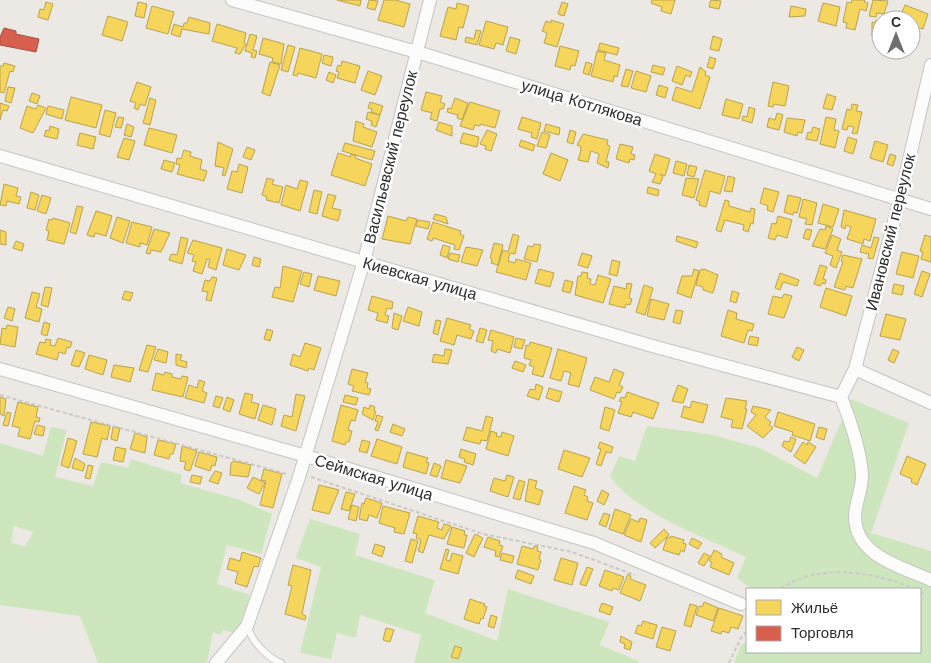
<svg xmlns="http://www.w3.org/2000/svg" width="931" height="663" font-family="'Work Sans',sans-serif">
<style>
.green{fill:#cee6be;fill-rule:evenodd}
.homes{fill:#f6d55c;stroke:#baa34e}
.shops{fill:#d6604d;stroke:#a45144}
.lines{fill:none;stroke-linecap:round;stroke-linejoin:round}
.lane-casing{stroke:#c5c4c5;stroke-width:8}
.street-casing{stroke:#c5c4c5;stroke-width:14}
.path{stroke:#c9c9c8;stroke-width:2;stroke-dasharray:4 2.5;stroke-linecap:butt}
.lane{stroke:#fcfcfb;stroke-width:6}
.street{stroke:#fcfcfb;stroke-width:12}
.labels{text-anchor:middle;stroke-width:5;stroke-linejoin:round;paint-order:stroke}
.street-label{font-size:16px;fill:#2e2e2e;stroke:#fff}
</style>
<rect width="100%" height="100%" fill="#ece8e4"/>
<path class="green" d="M851,399L909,423L871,533L931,551V663H734L741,645L747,642V652H920V589H752L737,578L746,557C709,539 631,511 610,476L619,456L635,461L647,426L709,434L760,448L817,478Z
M51,427L67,430L55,477L93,486L101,462L128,468L131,459L182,475L180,483L240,500L272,514L261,554L227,545L217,584L250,595L238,634L223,630L221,635L213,632L207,663H98L80,616L0,605V443L43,456ZM14,526L33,532L25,547L11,542Z
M310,519L360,534L355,555L435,580L425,613L497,641L508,589L609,622L600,645L639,661L638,663H414L421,635L360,615L356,638L337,633L331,659L300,653L321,567L296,558Z"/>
<path class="homes" d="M337,0H361L360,6Z
M369,0L378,1L375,10L367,8Z
M384,0H395L410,4L404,27L378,20Z
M652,0H675L671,14L661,11L662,7L651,3Z
M711,0L721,1L719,9L709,7Z
M852,0H865L864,2L868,3L866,11L860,9L855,30L846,28L847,23L843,22L847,2L851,3Z
M873,0L888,1L884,14L877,13L876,17L869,16Z
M46,2L53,4L48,20L38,17L40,9L44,10Z
M138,2L147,4L144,18L135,16Z
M562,2L568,4L564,16L558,14Z
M457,3L469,6L463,28L459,27L456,40L440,36L448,7L456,9Z
M823,3L840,7L836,26L818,21Z
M905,5L928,14L923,29L911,25V20H905L907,16L901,14Z
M152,6L174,12L168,34L146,28Z
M791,6L806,9L805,16L789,17Z
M108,16L128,22L122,41L102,35Z
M189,17L210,23L209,34L182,29L180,37L171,34L174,24L183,27L184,23H187Z
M551,20L564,24L557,47L544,43L547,33L542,31L546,21L551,23Z
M876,20L881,22L880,38L872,36V22L875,23Z
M486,21L508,27L503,45L496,43L494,49L479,45Z
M217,24L246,33L244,43L246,44L240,54L235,53L237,48L212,41Z
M476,30L481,31L477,45L465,42L466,37L474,39Z
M250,34L257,36L253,50L257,51L255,58L251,57L252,53L245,51Z
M713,36L722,39L719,51L710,49Z
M510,37L520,40L516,54L506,51Z
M263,38L284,44L281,64L272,62L273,58L259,54Z
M600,43L619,48L617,55L598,50Z
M288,45L295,47L288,72L281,70Z
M560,46L579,51L575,66L571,65L570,70L555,66Z
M300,48L322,54L316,78L298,73L297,76L293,75Z
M597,51L606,53L604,60L620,65L617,77L614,76L613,82L591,76Z
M324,55L333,57L331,66L322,63Z
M710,57L716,59L713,69L707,67Z
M342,61L360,66L355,83L337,78L339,72L336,71L338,65L341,66Z
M270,62L280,65L270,96L262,93Z
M586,62L592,64L589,75L583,73Z
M4,63L15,66L13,72L10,71L4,93L0,92V66H3Z
M653,65L665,68L663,75L651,72Z
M677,66L692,72L690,77L686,75L682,85L672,81Z
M700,67L706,72L705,75L710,77L700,109L672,100L676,87L692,92Z
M626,69L633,71L628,87L621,86Z
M368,71L382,76L375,95L361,90Z
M636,71L651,76L646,92L631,88Z
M329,72L336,75L333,83L326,80Z
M137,82L151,87L145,106L140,104L138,110L134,108L136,103L130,101Z
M773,82L789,86L785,106L774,104L773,107L768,106Z
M659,85L668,88L665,98L656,95Z
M8,87L15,88L11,103L5,101Z
M426,92L442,96L440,102L445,104L443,109H440L437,121L430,119L432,113L421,110Z
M32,93L40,96L37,104L29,101Z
M827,94L836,97L832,110L823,108Z
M71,97L102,105L96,128L65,120Z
M150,98L156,100L150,125L143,123Z
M455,98L468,103L462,120L457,118L458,115L447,112L448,108L451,109Z
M726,99L743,104L739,119L722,115Z
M370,102L383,106L380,115L371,112L372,109L368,108Z
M470,102L500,111L495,128L481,124L480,126L475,125L473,130L460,126Z
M0,103L9,106L7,111L3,110L0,120Z
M852,104L858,105L856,111L862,112L857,134L852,133L854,127L848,126L847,130L842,129L847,109L851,110Z
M38,105L46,108L33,133L20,128L27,106L36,109Z
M48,106L64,110L62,119L46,114Z
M749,107L755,109L752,123L742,120L743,116L747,117Z
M105,110L116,113L110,137L99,134Z
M368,112L380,115L376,127L371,125L372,121L366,119Z
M777,113L783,115L779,130L767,127L769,118L775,120Z
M118,117L124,118L121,128L115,127Z
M522,117L541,123L537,139L531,137L532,133L518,129Z
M826,117L836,119L834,130L839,131L835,148L820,144Z
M787,118L805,120L802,133L798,132L797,136L784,132Z
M356,121L364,124L363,127L377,132L372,147L353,141Z
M439,122L452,126V136L436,130Z
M127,124L134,127L131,137L124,135Z
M546,124L560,128L559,135L544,131Z
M50,126L59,129L57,139L44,136L46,130L49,131Z
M813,127L820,129L817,141L806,139L808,132L811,133Z
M149,128L177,135L172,153L144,145Z
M487,130L497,134L491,151L485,149L486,146L480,144Z
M570,130L576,132L573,144L567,142Z
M542,132L550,135L546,148L537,146Z
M80,133L96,137L93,149L77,145Z
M463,133L479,137L477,147L460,143Z
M583,134L608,140L607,145L610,146L606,162H609L608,168L597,163L599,154L591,151L588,162L578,160L581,150L580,146L577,145Z
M848,137L857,140L853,154L844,151Z
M124,138L135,141L129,160L117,157Z
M521,140L535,145L533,151L519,146Z
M875,141L888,145L883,162L870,158Z
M218,142L233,149L225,176L222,175L224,168L215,166Z
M345,143L375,151L372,160L342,151Z
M620,144L633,147L631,154L635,155L634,160L630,159L629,163L616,159Z
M247,147L255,150L251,160L243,157Z
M184,150L191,152L190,156L202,160L200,169L207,171L204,181L177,174L180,165L176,164L177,158L181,159Z
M338,153L350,157L351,154L356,156L355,158L372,164L365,186L331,175Z
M551,153L568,160L560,181L543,174Z
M655,154L670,159L665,176L660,174L663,177L660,184L652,182L656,174L649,171Z
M890,154L896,156L893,166L887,164Z
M164,160L175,163L172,172L161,169Z
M676,161L687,164L684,176L673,173Z
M239,164L248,167L242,193L227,189L232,171L237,172Z
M689,165L697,167L694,177L687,175Z
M705,170L725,176L720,194L710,191L706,207L699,205L700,202L696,200Z
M728,176L735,178L732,192L724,191Z
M267,178L274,180L272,184L283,187L279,203L266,200L267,197L262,195Z
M686,178L699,179L694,198L682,195Z
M300,180L308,182L300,211L281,205L286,185L297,189Z
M4,184L18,188L16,196L21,197L19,204L7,201L6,206L0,205Z
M648,187L659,190L658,196L647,193Z
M764,188L779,192L773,212L767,210L768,206L760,203Z
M314,190L322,192L317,214L309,212Z
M31,192L39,195L35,210L27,208Z
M328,194L336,196L332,208L341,210L338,221L322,216Z
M42,195L51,198L46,214L37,211Z
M788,195L801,198L797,213L794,212L793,215L784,212Z
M803,199L817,203L812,225L805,224L807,219L799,217Z
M725,200L729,201V206L750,212L751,208L755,209L753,224L751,223L748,232L743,230L744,225L725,220L721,232L716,230Z
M823,204L839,209L833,227L818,223Z
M77,206L83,207L76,234L70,232Z
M844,210L876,219L870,241L864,239L863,244L847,239L851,227L846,225L845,229L841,227Z
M96,211L112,216L106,236L95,233L94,237L87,235Z
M435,214L446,217L448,224L433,219Z
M388,216L406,221L408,217L417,219L410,244L382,239Z
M778,216L792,220L787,238L777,235L775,240L768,238L772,223L776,224Z
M117,217L130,221L123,243L110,238Z
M53,218L70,223L64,244L47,240L49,231L46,230L49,219L52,220Z
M418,220L430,222L428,229L416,226Z
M132,222L152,227L147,245L140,243V247L126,243Z
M433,222L461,231L460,234L464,236L459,250L454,249L455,245L433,238L432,241L427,239Z
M826,226L833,229L825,249L812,246L820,229L825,230Z
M154,229L170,233L161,252L151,250L150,254L146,253Z
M806,229L812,230L809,240L803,238Z
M0,230L6,232V245L0,244Z
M513,234L519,236L515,254L510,253L508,261L515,263L516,259L531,263L526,280L496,272L503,250L508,252Z
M832,235L841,239L837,250L842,252L836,268L830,265L833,256L825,253Z
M925,235L931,237V262L921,259L923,252L920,251Z
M677,236L698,242L696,248L676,241Z
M181,237L188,239L182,264L169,260L171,254L177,255Z
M874,237L879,238L873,259L868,258L869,254L860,252L862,245L871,248Z
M193,240L222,248L216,270L208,267L210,259H207L202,274L193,271L196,262L192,261L194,255L187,253Z
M16,241L24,244L22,251L13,248Z
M494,243L503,245L498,265L491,263L492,259L490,258Z
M534,244L541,245L537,262L524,259L528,246L533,247Z
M443,245L450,247L447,258L440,255Z
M466,247L483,250L477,266L461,262Z
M227,249L246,255L239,270L223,265Z
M902,252L919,256L913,278L896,274Z
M450,253L460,255L458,262L448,259Z
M582,253L592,256L588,268L578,265Z
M843,255L862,259L853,288L846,286L845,290L834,287L843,262L841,261Z
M254,257L261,259L259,267L252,265Z
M612,260L620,262L617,276L609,274Z
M820,265L827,267L823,279L826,280L825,284L822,283L820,286L814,284Z
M283,266L302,271L293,302L272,297L275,287L280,288Z
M539,269L554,273L550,287L535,283Z
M694,269L699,271L691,298L677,293L682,276H692Z
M704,269L718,275L713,293L703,290V287L696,285L700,270Z
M922,271L930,274L922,297L914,294Z
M304,272L312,274L309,287L300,284Z
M582,272L588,273L587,278L591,279L590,284L595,285L598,275L611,279L603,303L575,295L578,276H581Z
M780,273L799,280L797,286L783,282L780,290L775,288Z
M318,276L340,281L336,296L314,290Z
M212,277L217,278L211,301L206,300L208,292L202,291L205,280L210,281Z
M565,280L573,282L570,293L562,291Z
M627,283L632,284L629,298L632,299L630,305L626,304L625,308L609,304L614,286L626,289Z
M894,284L904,286L902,295L892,293Z
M644,285L653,288L645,315L636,312Z
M45,287L52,288L48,307L41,305Z
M826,288L852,296L846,316L820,307Z
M125,291L133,293L130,301L122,299Z
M732,291L739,293L736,303L730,301Z
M32,292L40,294L36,307L42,309L39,322L25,318Z
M784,294L792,296L784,318L768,314L773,296L782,298Z
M372,296L393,302L392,309L387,308L385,315L389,316L387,323L376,320L378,313L368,310Z
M651,299L669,304L664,320L647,316Z
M8,307L15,309L12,321L4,318Z
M408,307L422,312L419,326L403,321Z
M676,310L683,311L680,324L673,322Z
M728,310L737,313L736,319L754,324L752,331L748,330L744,343L721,336Z
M394,313L402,316L398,330L392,328Z
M886,314L906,319L900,340L880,336Z
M447,318L471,325L469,329L474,331L471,339L457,335L454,345L440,341Z
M436,320L441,321L438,335L433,333Z
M44,322L50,324L47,336L41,334Z
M7,325L18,327L15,347L0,344L2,328L6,329Z
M480,328L487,330L483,343L476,341Z
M267,329L273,331L270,341L264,339Z
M491,330L514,337L510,353L497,349L496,353L491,351L493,341L488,340Z
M750,336L759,338L757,346L748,344Z
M58,338L72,342L70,348L67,347L65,354L59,352L57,360L36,354L40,342L45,343L46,339L51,340L50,345L55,346Z
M516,338L525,340L522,349L514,347Z
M530,342L552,348L543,377L532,374L534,367L529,365L531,360L524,358L526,345L529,346Z
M305,343L321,348L314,370L309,368L308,371L290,365L293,354L300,357Z
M147,345L156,347L148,372L139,370Z
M797,347L804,350L799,361L792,357Z
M158,349L168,352L166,363L154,360Z
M445,349L452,350L448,364L432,362L434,354L444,356Z
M558,349L587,358L579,387L568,384L571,373L564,371L561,381L550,378Z
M893,349L899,352L894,363L888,360Z
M76,350L85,353L79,367L71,365Z
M176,354L182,355L180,360L187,362L186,368L176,365Z
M89,355L107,360L103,375L85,369Z
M515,361L526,365L523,372L512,368Z
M114,365L134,368L130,382L111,377Z
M352,369L368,373L365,382L368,383L367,388L371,389L369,395L352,391L354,386L348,384Z
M614,369L624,373L619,385L623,387L620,393L617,392L614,399L590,390L595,377L609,382Z
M165,372L172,374V377L181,379L182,376L188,377L183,397L152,390L156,373L164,375Z
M199,380L205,382L202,391L207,393L204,403L185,398L189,385L197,388Z
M536,384L543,387L539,400L527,396L530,389L535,390Z
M678,385L688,389L683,403L672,401Z
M549,388L562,392L559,402L546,398Z
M627,392L659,403L653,419L633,412L631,417L618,413L622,402L619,401L621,397L625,398Z
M245,393L253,395L251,402L259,404L255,419L239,414Z
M296,394L305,396L296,431L281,426L284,415L292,417Z
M345,395L358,398L356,405L343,402Z
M216,396L223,398L219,408L213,406Z
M0,397L6,399L4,416L0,414Z
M227,397L234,400L230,412L223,409Z
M726,398L747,401L745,409H747L742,429L731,427L733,420L721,417Z
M692,401L708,405L703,423L681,417L684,406L690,408Z
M18,402L38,407L36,417L40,418L39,422L35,421L30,439L18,436L20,428L12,426Z
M263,405L276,409L272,425L258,420Z
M341,405L358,410L355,421L351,420L348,430L352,431L349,442H346L345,445L332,441Z
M370,405L375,407L374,411L376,412L373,420L362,414L364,407L369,409Z
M753,406L771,410L765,417L771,422L769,425L773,428L763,438L747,426L756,415L751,412Z
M605,407L615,410L609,431L600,428Z
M7,412L11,413L8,426L3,425Z
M778,412L815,424L810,441L792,435L793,432L774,426Z
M377,415L383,417L378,431L375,430L378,422L375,421Z
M486,416L493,418L487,441L481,440L480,444L463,440L467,427L482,431Z
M91,422L110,426L107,440L102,438L97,457L83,454Z
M393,424L405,429L402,436L390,432Z
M37,425L45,427L43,436L34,434Z
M113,427L120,428L117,441L111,439Z
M819,427L827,429L824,440L816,437Z
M491,431L497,433L496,436L501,437L502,432L514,436L508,456L486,449Z
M135,433L147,437L145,453L130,449Z
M791,437L796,439L791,452L782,446L784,441L789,442Z
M68,438L77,441L69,468L61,465Z
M377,439L402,447L397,464L371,456Z
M158,440L176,444L173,454H170L169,459L154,455Z
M362,440L370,442L367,453L359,451Z
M600,442L613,447L611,453L606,452L601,466L596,464L601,449L598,448Z
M803,442L807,445L808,442L816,447L805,464L794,456Z
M182,446L197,451L190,471L184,469L186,462L180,461Z
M116,447L126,449L123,462L113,460Z
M461,449L476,454L473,465L464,462L465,459L459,457Z
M564,450L590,458L582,477L558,469Z
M199,452L217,457L215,466L212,465L210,471L195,466Z
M407,452L428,458L426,462L429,463L426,474L403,467Z
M907,456L926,464L917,485L911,482L912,479L900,474Z
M75,458L85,464L83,471L72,468Z
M446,460L467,466L460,483L441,478Z
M234,461L251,465L248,477L230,475L231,463Z
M434,463L441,466L437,477L430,475Z
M88,465L93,466L90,479L85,478Z
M264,469L282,474L273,508L260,505L266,481L261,480Z
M215,471L222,473L218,484L209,481Z
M192,475L202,477L200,484L190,482Z
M507,475L514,477L508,497L490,491L494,478L505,481Z
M253,477L265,483L259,494L247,488Z
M529,479L537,481L535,488L543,491L539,505L525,501Z
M519,480L525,482L520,500L513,498Z
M319,485L339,490L329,514L312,510Z
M574,486L586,490L584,495L588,497L587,501L593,503L587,520L565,513Z
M602,490L609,494L604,505L597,501Z
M346,492L355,494L349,511L341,509Z
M366,498L382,503L377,518L369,515L367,521L359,519L362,503L364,504Z
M352,505L359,507L356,521L348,519Z
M383,506L410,513L404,534L394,532L395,528L379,523Z
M615,509L631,515L623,534L609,529Z
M604,513L610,515L606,527L599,524Z
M418,516L439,522L437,528L442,530L444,524L451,526L444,539L429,535L423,553L418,551L421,540L416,538L417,534L413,533Z
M640,518L647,520L641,542L624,535L631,519L639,522Z
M452,527L465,531L464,535H467L464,548L447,544Z
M664,529L669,535L655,548L650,543Z
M475,534L483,538L474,557L466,553Z
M671,536L684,540L683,543L686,544L684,552L681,550L679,555L663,550L667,537L670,538Z
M488,537L500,541L499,545L503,546L499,557L495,556L496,551L484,547Z
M692,538L702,543L698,549L689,544Z
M411,539L418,541L412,563L405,561Z
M375,544L385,547L382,557L372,553Z
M522,546L533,549L534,546L538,547L537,551L541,552L539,559L541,560L538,570L517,564Z
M446,549L449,550L446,560L450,561L452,553L463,556L458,574L440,569Z
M714,550L722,554L721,557L734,563L729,575L710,567L712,562L709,561Z
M242,552L261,558L258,567L254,566L247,587L235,583L238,572L227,569L230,558L240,561Z
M502,553L514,556L512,563L500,560Z
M704,553L710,556L704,566L698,563Z
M561,558L578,563L572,585L554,580Z
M293,565L311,570L302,614L306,616L305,620L285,614L292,586L288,585Z
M587,567L593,569L586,586L580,584Z
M518,570L534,576L531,584L515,578Z
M605,570L624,577L619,590L613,588L612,591L599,586Z
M628,574L631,576L630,579L646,585L640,601L620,593Z
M470,599L485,604L484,606L487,607L483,619L481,618L479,624L464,619Z
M704,602L718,608L713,621L696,615L699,606L702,607Z
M602,603L613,607L610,615L599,611Z
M690,604L697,606L691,627L684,625Z
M719,608L743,616L738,629L731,627L729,633L722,631L721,634L711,631Z
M491,615L497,617L494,628L488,626Z
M643,621L657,625L653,639L635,633L638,625L641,626Z
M662,627L676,631L670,651L656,647Z
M386,628L394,630L390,642L383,640Z
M621,636L632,642L630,650L624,648L625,644L620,642Z
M455,646L462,648L458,659L451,657Z"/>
<path class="shops" d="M4,28L16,31V34L39,39L36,52L0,45V37Z"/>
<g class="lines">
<g class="lane-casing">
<path id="lane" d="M247,626C252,641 266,657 281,663"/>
</g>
<g class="street-casing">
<path id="street" d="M232,0L417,52L931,209
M0,156L656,347L841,397
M0,369L306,456L594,543L741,604
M855,369L931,403
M841,397L855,369L900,199L931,65
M841,397C850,420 862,453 862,478C861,491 856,503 855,515C854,556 902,567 931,580
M216,663L247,626L299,477L364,261L430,0"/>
</g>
<path class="path" d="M0,395L287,474
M311,477L483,534L572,552L635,575
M781,589C817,562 876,572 915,589
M920,592L924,594
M729,663L741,638L747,631"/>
<use href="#lane" class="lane"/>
<use href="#street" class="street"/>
</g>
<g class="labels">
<g class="street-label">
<text transform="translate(582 102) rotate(17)" y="6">улица Котлякова</text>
<text transform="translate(390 157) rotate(-76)" y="6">Васильевский переулок</text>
<text transform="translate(890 232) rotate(-76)" y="6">Ивановский переулок</text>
<text transform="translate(420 278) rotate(16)" y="6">Киевская улица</text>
<text transform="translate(374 477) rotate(17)" y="6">Сеймская улица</text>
</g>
</g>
<rect x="746" y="588" width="175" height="65" fill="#ffffff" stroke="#ababab"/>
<rect x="756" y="600" width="25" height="15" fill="#f6d55c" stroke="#ababab"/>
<text x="791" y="613" font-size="15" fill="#2e2e2e">Жильё</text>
<rect x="756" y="626" width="25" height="15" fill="#d6604d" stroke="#ababab"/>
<text x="791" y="638" font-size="15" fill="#2e2e2e">Торговля</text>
<g transform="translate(896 35)"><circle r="24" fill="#ffffff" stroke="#ababab"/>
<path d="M0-4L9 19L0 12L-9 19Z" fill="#706f6e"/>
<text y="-8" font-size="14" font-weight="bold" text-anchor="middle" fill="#2e2e2e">С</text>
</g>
</svg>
